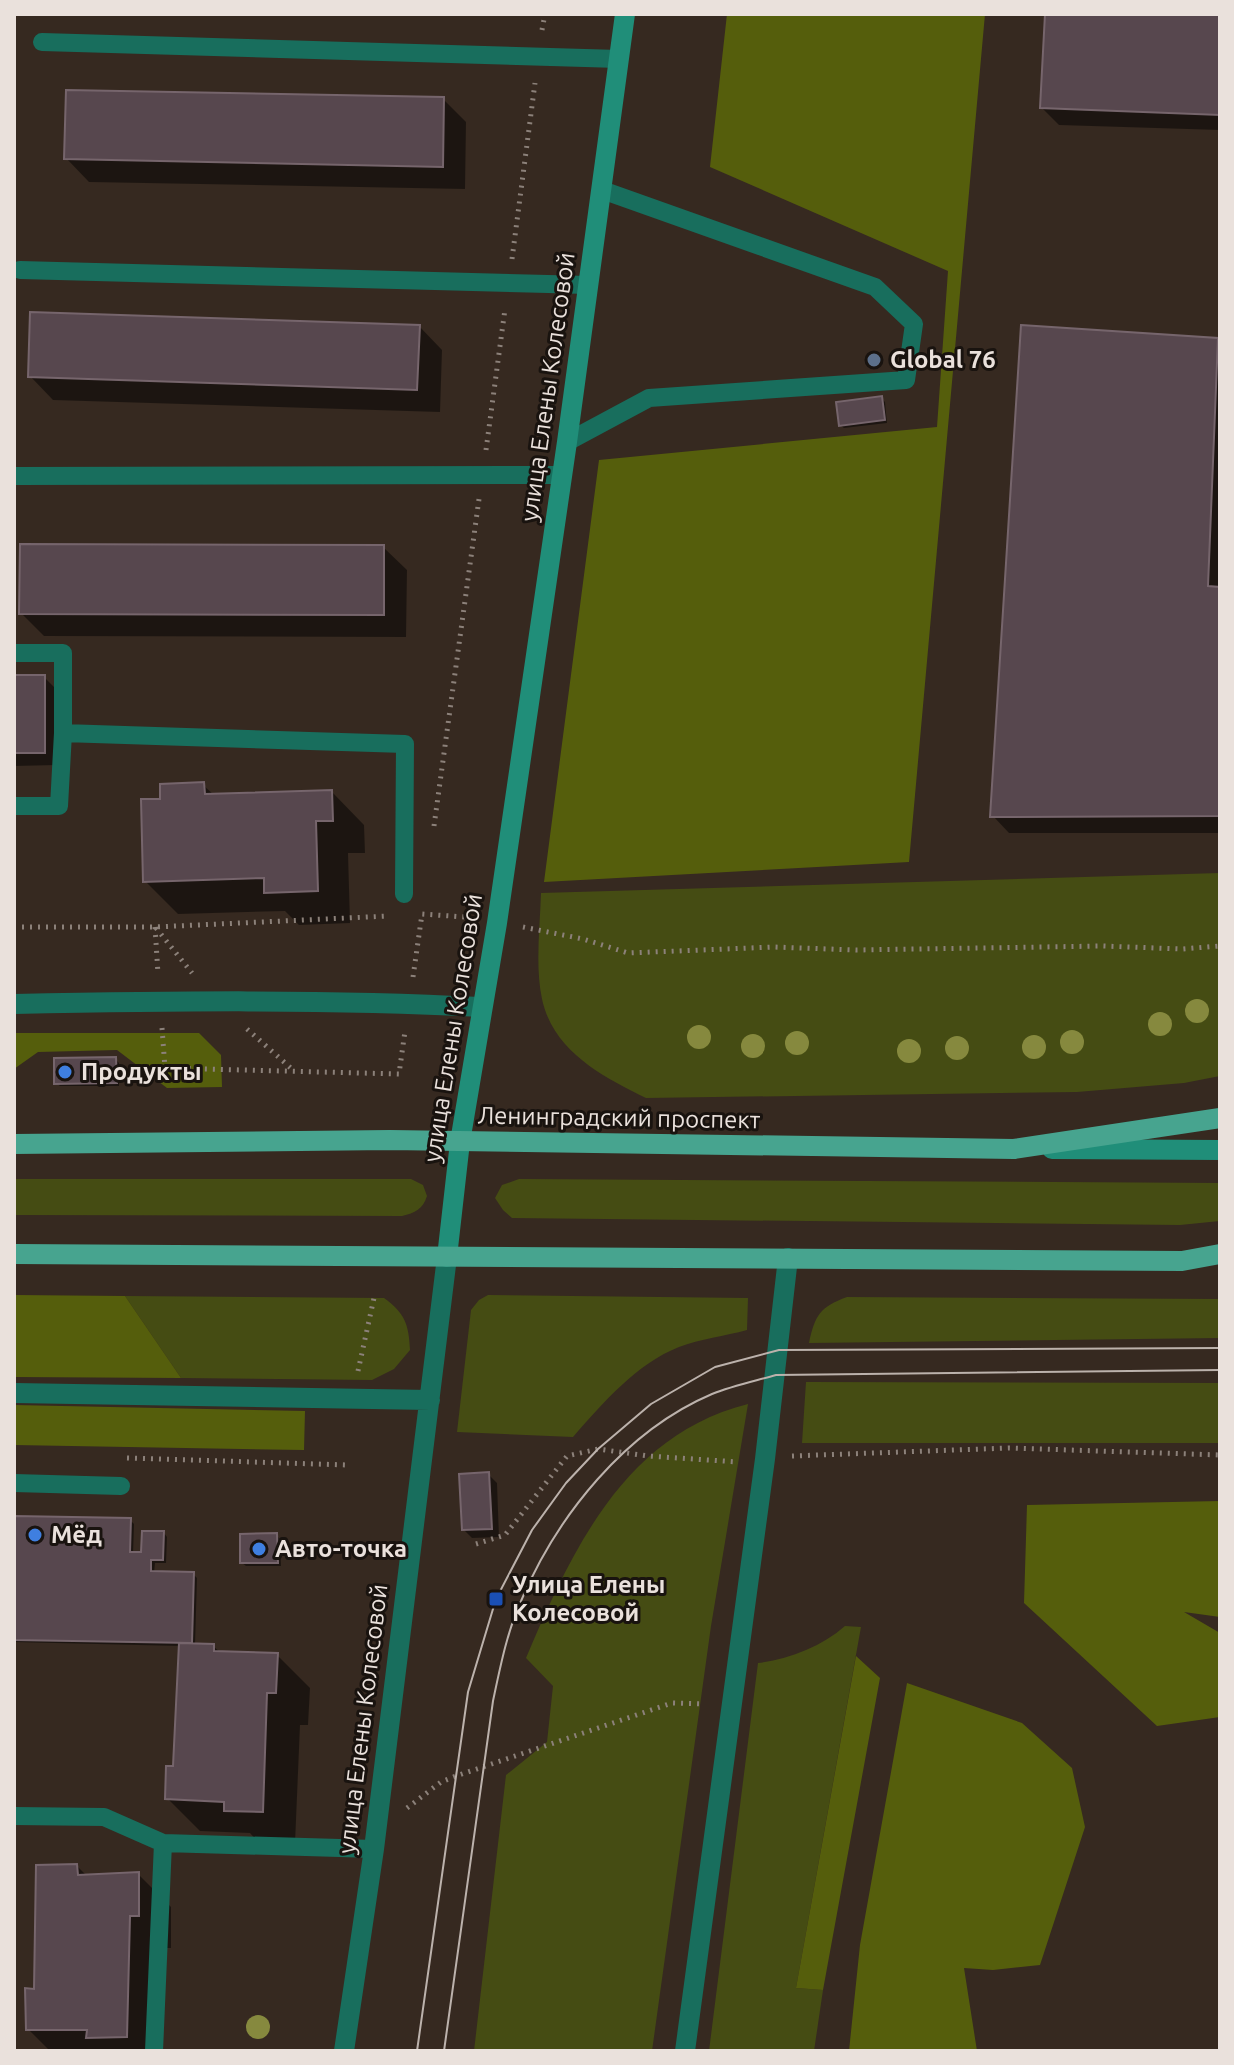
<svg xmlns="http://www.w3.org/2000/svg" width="1234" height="2065" font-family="Ubuntu,sans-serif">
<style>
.green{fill:#454c13}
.forest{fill:#555e0c}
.shadow{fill:#0007}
.building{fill:#57474e;stroke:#76656c;stroke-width:2}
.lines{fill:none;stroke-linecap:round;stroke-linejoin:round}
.path{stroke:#8c817a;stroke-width:5;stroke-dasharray:2 6;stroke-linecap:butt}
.lane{stroke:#186e5d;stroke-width:18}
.street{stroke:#186e5d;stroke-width:20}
.secondary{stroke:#208e79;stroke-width:20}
.primary{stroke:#47a48f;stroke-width:20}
.tram{stroke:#bcb2ac;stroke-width:2}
.tree{fill:#86893e}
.service-dot{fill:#5c6f8a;stroke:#19130f;stroke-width:3}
.shop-dot{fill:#3f7fe0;stroke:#19130f;stroke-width:3}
.transit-dot{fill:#1a4fb4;stroke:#19130f;stroke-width:3}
.labels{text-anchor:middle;stroke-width:6;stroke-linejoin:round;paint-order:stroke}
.poi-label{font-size:24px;font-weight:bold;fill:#eae1dc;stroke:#19130f;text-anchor:start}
.street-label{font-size:24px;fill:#eae1dc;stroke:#19130f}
</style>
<rect width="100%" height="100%" fill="#362920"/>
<path class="green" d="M1220,873V1076L1184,1083L1077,1092L646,1098C603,1077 553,1051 542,999C535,966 540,927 541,893Z
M14,1179H411L423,1185L427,1196C423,1209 415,1213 402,1216L14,1215Z
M519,1179L1220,1183V1221L1180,1225L512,1218L503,1210L495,1198L502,1185Z
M488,1295L748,1298L747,1330C725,1336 700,1339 679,1347C636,1364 603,1403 573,1437L457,1432L471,1310L479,1300Z
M125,1296L384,1298C405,1313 409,1325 410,1350L394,1369L372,1380L181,1378Z
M847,1297L1220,1299V1338L809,1343C815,1315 820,1307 847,1297Z
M806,1382L1220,1383V1443H802Z
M748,1404L711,1626L652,2051H474L506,1775L547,1742L553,1686L526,1658C571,1552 624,1435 748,1404Z
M845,1626L861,1627L796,1988L823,1990L814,2051H709L758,1663C789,1659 821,1647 845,1626Z"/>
<path class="forest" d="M727,14H985L909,862L544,882L599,460L937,427L948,271L710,167Z
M14,1033H199L221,1055L222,1087L167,1088L117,1050L38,1052L14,1069Z
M14,1295L125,1296L181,1378L14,1377Z
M14,1405L305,1411L304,1450L14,1445Z
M1220,1501V1617L1184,1612L1220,1633V1717L1157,1726L1024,1603L1027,1505Z
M856,1656L880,1678L823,1990L796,1988Z
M907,1683L1022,1723L1072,1768L1085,1827L1040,1965L993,1970L964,1968L977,2051H849L860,1945Z"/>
<path class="shadow" d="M1047,14H1220V130L1059,125L1042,108Z
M443,99L466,122L465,189L89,182L66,158Z
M419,326L442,350L440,412L53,400L30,376Z
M1217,340L1220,343V833H1009L993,816Z
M881,398L885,402L887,423L844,428L840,425Z
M383,547L407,570L406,637L44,636L21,613Z
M14,677H44L57,690V765L14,766Z
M203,785L214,795L332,792L364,825L365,853H348L350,923L299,925L285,911L178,914L145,881L162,800Z
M115,1059L119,1063V1086H60L56,1083Z
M488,1474L497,1483L499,1537L472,1538L464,1530Z
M130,1520L134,1524L133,1554H143L164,1533L167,1537L166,1563H155L154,1573L193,1574L197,1578L195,1645L213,1646L221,1653L277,1655L310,1688L308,1725H300L295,1844L259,1843L250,1833L200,1831L167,1798L175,1768L180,1646L14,1642V1576Z
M276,1535L280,1539L281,1566H246L242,1563Z
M77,1866L87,1876L138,1874L171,1907V1948H162L160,2051H50L28,2029Z"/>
<path class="building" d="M1045,14H1220V115L1040,108Z
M66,90L444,97L443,167L64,159Z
M30,312L420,325L417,390L28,377Z
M1021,325L1218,338L1208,586L1220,587V816L990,817Z
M882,396L885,420L839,426L836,402Z
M20,544L384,545V615L19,614Z
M14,675H45V753H14Z
M204,782L205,794L332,790L333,821H316L318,891L264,893V878L143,882L141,799H160V784Z
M116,1057L117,1083L54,1084V1058Z
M489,1472L492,1529L462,1530L459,1474Z
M14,1516L131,1518L130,1552H141L142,1531H164L163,1560H151V1571L194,1572L192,1643L14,1640Z
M277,1533L278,1563H240V1534Z
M179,1643L214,1644V1651L278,1653L276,1693H267L263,1812L224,1811V1802L165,1799L166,1766H173Z
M77,1864L78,1875L139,1872V1916H130L127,2037L86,2038L87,2030H26L25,1988L34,1989L36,1865Z"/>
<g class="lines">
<path class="path" d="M542,30L545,14
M512,259L535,83
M486,450L505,309
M434,826L479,499
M14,927H155L389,916
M155,927L158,974
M523,927L583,939L628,953L774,947L856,950L1103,946L1182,949L1220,946
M156,928L192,973
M413,977L422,914L465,917
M162,1028L165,1068L399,1074L405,1031
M247,1029L293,1070
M358,1371L374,1298
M792,1456L1009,1448L1220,1455
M127,1458L347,1465
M476,1544L505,1535L567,1456L598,1449L648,1456L738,1462
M407,1808L441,1782L456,1776L672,1703L704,1704"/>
<path class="lane" d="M42,42L619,59
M20,270L588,285
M567,442L649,398L906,380L914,324L875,287L602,190
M14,476L562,475
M14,653H63V733L59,806H14
M63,733L405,744L404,894
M14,1483L121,1486
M14,1816L104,1817L163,1843L374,1849
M154,2051L163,1843"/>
<path class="street" d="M14,1004C170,1001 326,999 481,1007
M14,1393L430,1400
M344,2051L374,1849L447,1257
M685,2051L765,1459L788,1258"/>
<path class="secondary" d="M1052,1149L1220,1150
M447,1257L460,1142L497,923L567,442L625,14"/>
<path class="primary" d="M14,1144L390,1140L1014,1149L1220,1118
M14,1254L1182,1261L1220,1254"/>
<path class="tram" d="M417,2051L468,1692L496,1599L532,1530L566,1483L598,1449L651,1404L715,1367L779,1350L1220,1348
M444,2051L493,1701C500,1668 507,1632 521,1601C557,1516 625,1431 712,1394C732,1386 755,1381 776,1375L1220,1370"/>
</g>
<g class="tree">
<circle cx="1197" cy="1011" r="12"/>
<circle cx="1160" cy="1024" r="12"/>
<circle cx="699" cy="1037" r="12"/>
<circle cx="1072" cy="1042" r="12"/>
<circle cx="797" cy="1043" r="12"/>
<circle cx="753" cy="1046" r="12"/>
<circle cx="1034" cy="1047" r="12"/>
<circle cx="957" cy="1048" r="12"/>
<circle cx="909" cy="1051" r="12"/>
<circle cx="258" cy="2027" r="12"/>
</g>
<circle class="service-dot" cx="874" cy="360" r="8"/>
<g class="shop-dot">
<circle cx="65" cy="1072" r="8"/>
<circle cx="35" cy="1535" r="8"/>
<circle cx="259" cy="1549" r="8"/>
</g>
<rect class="transit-dot" x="488" y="1591" width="16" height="16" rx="4"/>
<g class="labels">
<g class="poi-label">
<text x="890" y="368">Global 76</text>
<text x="81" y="1080">Продукты</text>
<text x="51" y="1543">Мёд</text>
<text x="275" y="1557">Авто-точка</text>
<text x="512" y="1593">Улица Елены<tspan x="512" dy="28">Колесовой</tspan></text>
</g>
<g class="street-label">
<text transform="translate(548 387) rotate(-82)" y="8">улица Елены Колесовой</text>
<text transform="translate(453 1028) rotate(-81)" y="8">улица Елены Колесовой</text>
<text transform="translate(619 1118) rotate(1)" y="8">Ленинградский проспект</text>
<text transform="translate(363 1719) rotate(-83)" y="8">улица Елены Колесовой</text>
</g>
</g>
<rect width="1234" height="2065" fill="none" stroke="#eae1dc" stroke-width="32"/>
</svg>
